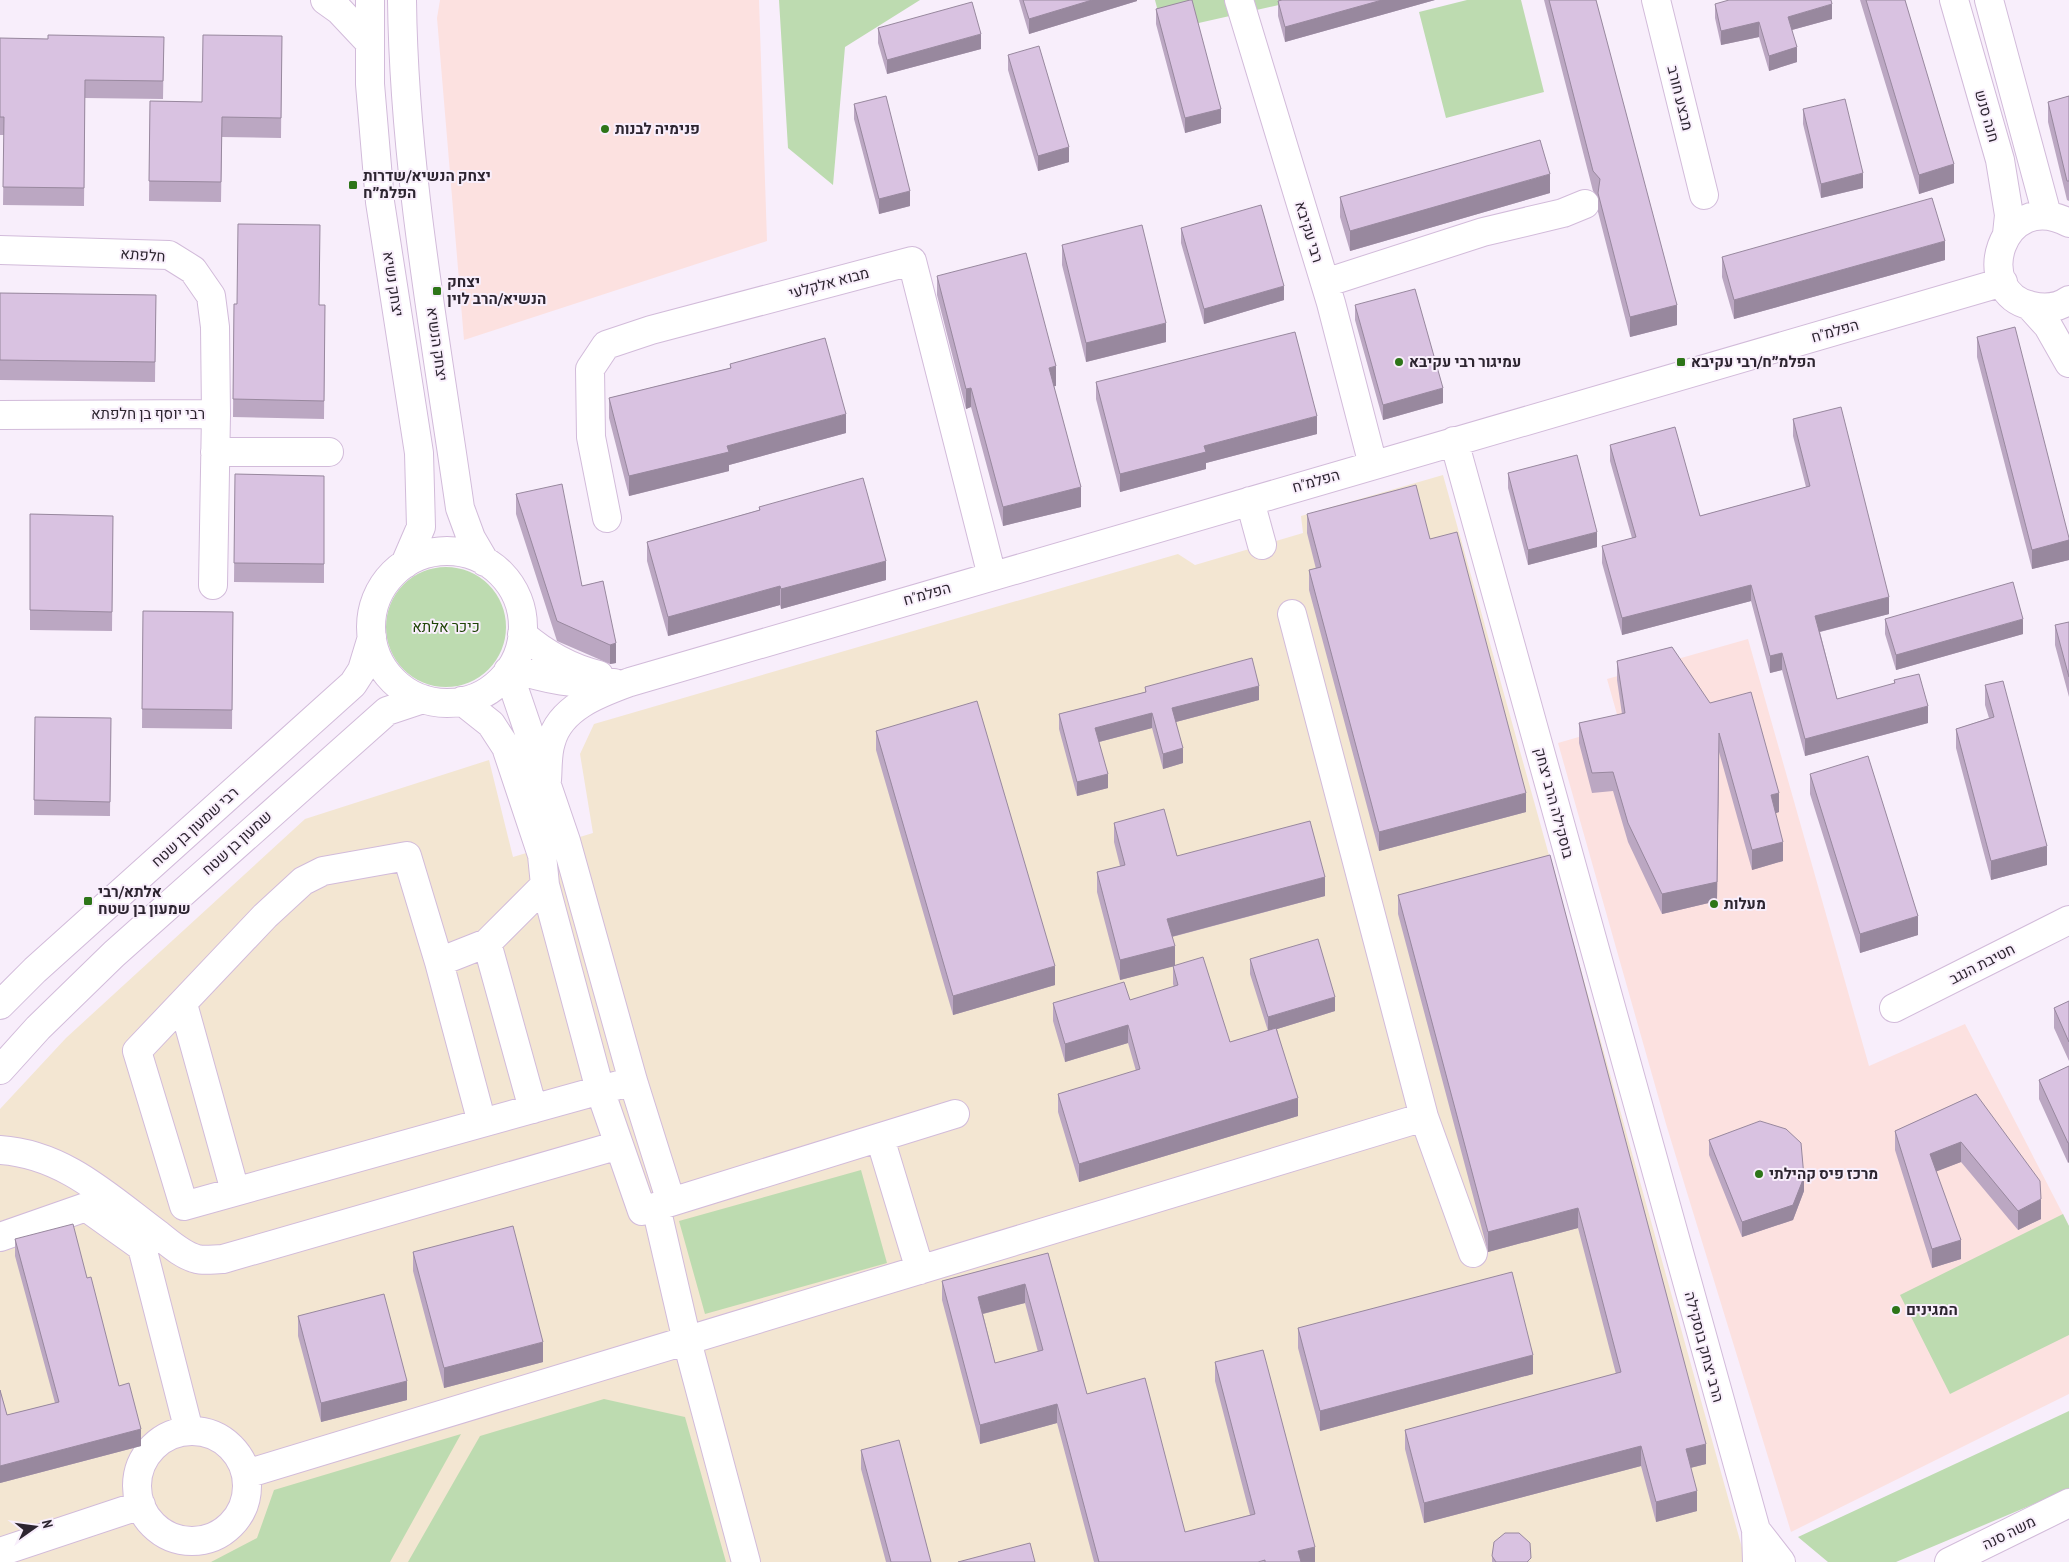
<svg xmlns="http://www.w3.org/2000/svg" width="2069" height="1562" font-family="'PT Sans Narrow',Heebo,sans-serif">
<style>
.industrial{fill:#f3e6d2}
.education{fill:#fce1e0}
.green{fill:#bddbb0}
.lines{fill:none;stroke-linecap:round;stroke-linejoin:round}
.minor-casing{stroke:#d2bbda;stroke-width:30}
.major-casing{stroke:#d2bbda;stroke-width:30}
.minor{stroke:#fff;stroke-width:28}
.major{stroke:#fff;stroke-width:28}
.wall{fill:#bba7c2;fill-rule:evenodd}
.shaded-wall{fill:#98889e}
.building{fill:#d9c2e1;stroke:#98889e;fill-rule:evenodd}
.poi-dot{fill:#2d7518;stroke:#f8eefb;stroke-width:2}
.labels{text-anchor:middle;stroke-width:4;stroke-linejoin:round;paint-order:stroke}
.street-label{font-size:15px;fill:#2d2530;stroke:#f8eefb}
.poi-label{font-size:15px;font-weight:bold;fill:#2d2530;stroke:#f8eefb;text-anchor:start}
.park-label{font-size:15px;fill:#1e4305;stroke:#f8eefb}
</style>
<rect width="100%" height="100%" fill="#f8eefb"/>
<path class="industrial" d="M1443,475L1746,1562H0V1109L66,1038L305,819L489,760L513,857L593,833L580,754L594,724L1178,554L1195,565L1303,533L1301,516Z"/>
<path class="education" d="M440,0H759L767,241L464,340L437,18Z
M1748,639L1869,1066L1965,1024L2069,1226V1394L1791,1532L1666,1124L1558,743L1620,725L1607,679Z"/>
<path class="green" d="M779,0H920L845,47L833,185L788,148Z
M1155,0H1301L1163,31Z
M1467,0H1521L1544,92L1446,118L1419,12Z
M386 627a60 60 0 1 1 120 0a60 60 0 1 1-120 0Z
M861,1170L887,1263L705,1314L679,1221Z
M2063,1214L2069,1226V1335L1950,1394L1900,1295Z
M604,1399L685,1417L726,1562H408L480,1436Z
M2069,1411V1488L2053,1496L1896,1562H1828L1798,1537Z
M461,1434L390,1562H211L257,1538L274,1490Z"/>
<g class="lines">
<g class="minor-casing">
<path id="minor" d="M325,0L339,10L370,43
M370,0V84L380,202L419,453L421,527L405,564
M402,0C404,170 436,339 460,508L471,538L485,562
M1239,0L1331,303L1373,465
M1656,0L1704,195
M1954,0L2000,160L2009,215L2007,234
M1989,0L2047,215
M2069,223C2001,187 1970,293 2032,306C2045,309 2058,308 2069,300
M0,250L169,255L193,270L211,296L215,327L216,414L213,585
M1325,283L1483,232L1563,213L1585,204
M2029,305L2048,326L2069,363
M0,415L216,414
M1454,441L1756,1530L1757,1562
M215,452H329
M1250,501L1262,545
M607,518L591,437L590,369L606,345L651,330L912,261L992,576
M371 627a76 76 0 1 1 152 0a76 76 0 1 1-152 0Z
M1292,614L1424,1117L1473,1253
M522,634C545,654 570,668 599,675
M511,668C545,679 578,686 614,683
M508,671L566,841L633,1081L671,1202
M462,701L491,724L506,747L542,855L545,885L600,1090L642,1211L955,1114
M547,780C548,768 547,754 551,742C560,707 600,693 630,682L2003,282
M487,943L533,1109
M439,962L407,856L323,871L303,881L265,916L137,1051L184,1206L633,1081
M183,1004L235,1191
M0,1005L35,970L353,684L362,670L372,637
M1894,1008L2069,920
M0,1070L38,1028L114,954L387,711L423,699
M482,1123L439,962L487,943L545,885
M880,1138L920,1270
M0,1150C63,1154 107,1196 155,1232C167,1241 181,1255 197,1259C204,1261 215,1259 223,1259L619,1145
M656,1207L687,1341L746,1562
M0,1237L86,1207L142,1247L189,1431
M137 1486a55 55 0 1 1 110 0a55 55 0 1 1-110 0Z
M246,1474L1424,1117
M1756,1530L1781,1562
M0,1552L141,1505"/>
</g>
<g class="major-casing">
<path id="major" d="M1949,1562L2069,1503"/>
</g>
<use href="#minor" class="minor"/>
<use href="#major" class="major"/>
</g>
<path class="wall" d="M1019,0H1137V1L1029,34Z
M1282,0H1435L1285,42L1278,16V1Z
M1544,0H1596L1677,325L1630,337L1598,212V197L1593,191Z
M1860,0H1905L1954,183L1919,194Z
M1715,4L1832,19L1792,30L1797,62L1769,71L1759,37L1721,45L1715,18Z
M1156,9L1221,123L1185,133L1156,24Z
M878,28L981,49L887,74L878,43Z
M282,36L281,138L222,137L221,202L149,201L150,101L202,102Z
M164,37L163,99L85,98L84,206L3,205L4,135H0V38L48,39Z
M1008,55L1069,162L1038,171L1008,70Z
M2069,96V201L2067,200L2048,122V102Z
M854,104L910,206L879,214L854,119Z
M1803,109L1863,188L1821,198L1803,124Z
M1550,193L1350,251L1340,217V197Z
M1181,228L1284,300L1204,324L1181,243Z
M1062,245L1166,342L1086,362L1062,265Z
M1722,257L1945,260L1734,319L1722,277Z
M937,276L1056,386H1054L1081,507L1003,526L971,407L966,409L937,295Z
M0,293L156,295L155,382L0,380Z
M234,304L325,305L324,419L233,417Z
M1355,305L1443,403L1383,420L1355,320Z
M1977,337L2069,538V560L2032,569L1977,357Z
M730,364L846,433L729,465V471L629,496L609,418V398L730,368Z
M1096,382L1317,434L1206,463V469L1120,492L1096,399Z
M1793,419L1889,614L1820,632L1837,699L1894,684V680L1928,723L1805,756L1782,670L1770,673L1751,601L1622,635L1602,563V546L1632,538L1610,461V445L1700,516L1806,487L1793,436Z
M1508,473L1597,547L1528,565L1508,488Z
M235,474L324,476V583L234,582Z
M516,494L582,586L603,581L616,663L610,664L557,641L516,514Z
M759,507L886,580L781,609L780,605L668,636L647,561V542L759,510Z
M30,514L113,516L112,631L30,630Z
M1307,514L1430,539L1526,812L1379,851L1309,590V570L1316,569L1307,533Z
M143,611L233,612L232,729L142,728Z
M1885,619L2023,634L1896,670L1885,634Z
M2069,622V697L2055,645V625Z
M1672,647L1779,812L1775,813L1783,861L1752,870L1719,752L1717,901L1662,914L1628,842L1613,791L1592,793L1579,743V723L1622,714L1617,680V661Z
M1985,685L2047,865L1991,880L1956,748V729L1989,718L1985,705Z
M1145,687L1259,700L1176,722L1183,763L1163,769L1152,728L1099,742L1108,788L1077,796L1059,729V714L1145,692Z
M35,717L111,718L110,816L34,815Z
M876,731L1055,985L953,1015L876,750Z
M1810,774L1918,935L1860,953L1810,794Z
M1114,823L1177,856L1325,896L1172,937L1175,965L1230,1042L1268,1031L1250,974V959L1335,1011L1277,1029L1298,1116L1079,1182L1058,1112V1094L1136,1071L1128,1043L1065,1062L1053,1021V1003L1130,1000L1174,987L1173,984V966L1120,980L1097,892V872L1120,866L1114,842Z
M1550,855L1706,1464L1690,1468L1697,1511L1656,1522L1641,1466L1424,1523L1405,1449V1430L1616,1374L1578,1228L1488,1252L1398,914V895Z
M2069,1001V1061L2054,1028V1008Z
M2069,1066V1162L2068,1163L2039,1099V1080Z
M1976,1094L2041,1219L2018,1230L1961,1162L1936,1171L1961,1259L1932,1268L1895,1150V1131Z
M1709,1140L1804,1191L1793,1220L1742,1237L1709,1155Z
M15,1239L87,1278L119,1386L141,1446L0,1483V1390L7,1415L55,1403L15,1256Z
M413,1252L543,1362L444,1388L413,1271Z
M1048,1253L1087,1394L1185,1532L1250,1515L1215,1381V1362L1315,1562H1094L1057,1423L980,1444L942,1300V1281ZM1025,1303L1038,1352L995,1363L983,1314Z
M298,1316L407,1400L321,1422L298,1336Z
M1298,1328L1533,1374L1320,1431L1298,1348Z
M861,1450L931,1562H886L861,1469Z
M1492,1556L1531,1562H1492Z"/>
<path class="shaded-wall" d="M1092,0H1137V1L1029,34V19Z
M1382,0H1435L1285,42V27Z
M1832,4V19L1788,31V17Z
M1759,22V37L1721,45V31Z
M981,34V49L887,74V60Z
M1797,47V62L1769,71V56Z
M1221,109V123L1185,133V118Z
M1069,147V162L1038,171V156Z
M1954,164V183L1919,194V175Z
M1863,173V188L1821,198V184Z
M1550,174V193L1350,251V231Z
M910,191V206L879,214V199Z
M1945,241V260L1734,319V300Z
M1284,286V300L1204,324V309Z
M1677,305V325L1630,337V317Z
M1166,323V342L1086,362V343Z
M1056,366V386L1049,387V368Z
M971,388V407L966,409V389Z
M1443,388V403L1383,420V405Z
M846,414V433L729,465V471L629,496V476L727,446Z
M1317,416V434L1206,463V469L1120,492V474L1204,446Z
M1081,487V507L1003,526V507Z
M1597,532V547L1528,565V550Z
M2069,540V560L2032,569V550Z
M886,561V580L781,609V589Z
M1751,585V601L1622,635V618Z
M780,586V605L668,636V617Z
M1889,597V614L1815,633V616Z
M2023,619V634L1896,670V655Z
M616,643V663L610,664V645Z
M1782,653V670L1770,673V656Z
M1259,686V700L1172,723V708Z
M1928,706V723L1805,756V739Z
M1152,713V728L1095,743V728Z
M1183,748V763L1163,769V754Z
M1719,752L1717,901L1662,914V894Z
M1108,774V788L1077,796V782Z
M1526,793V812L1379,851V832Z
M1779,793V812L1771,815V795Z
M1783,842V861L1752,870V850Z
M2047,846V865L1991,880V861Z
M1325,877V896L1167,938V919Z
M1918,916V935L1860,953V934Z
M1175,946V966L1120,980V960Z
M1055,966V985L953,1015V996Z
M1335,997V1011L1268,1032V1017Z
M1128,1025V1043L1065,1062V1044Z
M1298,1098V1116L1079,1182V1164Z
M1961,1142V1162L1930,1174V1154Z
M2068,1143H2069V1162L2068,1163Z
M1804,1177V1191L1793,1220L1742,1237V1222Z
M2041,1199V1219L2018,1230V1211Z
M1578,1208V1228L1488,1252V1232Z
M1961,1240V1259L1932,1268V1249Z
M1025,1284V1303L978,1315V1297Z
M543,1342V1362L444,1388V1368Z
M1533,1355V1374L1320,1431V1411Z
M407,1381V1400L321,1422V1403Z
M1057,1404V1423L980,1444V1425Z
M141,1429V1446L0,1483V1466Z
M1706,1444V1464L1686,1469V1449Z
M1641,1446V1466L1424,1523V1503Z
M1697,1491V1511L1656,1522V1502Z
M1315,1547V1562H1298V1551Z"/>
<path class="building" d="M1023,0H1092L1029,19Z
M1190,0H1192L1221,109L1185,118L1156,9Z
M1282,0H1382L1285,27L1278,1Z
M1549,0H1596L1677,305L1630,317L1598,193L1600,179L1593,171Z
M1729,0H1831L1832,4L1788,17L1797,47L1769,56L1759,22L1721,31L1715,4Z
M1866,0H1905L1954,164L1919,175Z
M972,2L981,34L887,60L878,28Z
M48,35L164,37L163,81L85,80L84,188L3,187L4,117H0V38L48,39Z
M203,35L282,36L281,118L222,117L221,182L149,181L150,101L202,102Z
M1039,46L1069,147L1038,156L1008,55Z
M886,96L910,191L879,199L854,104Z
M2069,96V181H2067L2048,102Z
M1845,99L1863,173L1821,184L1803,109Z
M1540,140L1550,174L1350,231L1340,197Z
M1932,198L1945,241L1734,300L1722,257Z
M1261,205L1284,286L1204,309L1181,228Z
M238,224L320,225L319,305H325L324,401L233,399L234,304H237Z
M1142,225L1166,323L1086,343L1062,245Z
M1026,253L1056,366L1049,368L1081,487L1003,507L971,388L966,389L937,276Z
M1415,289L1443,388L1383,405L1355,305Z
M0,293L156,295L155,362L0,360Z
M2015,327L2069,538V540L2032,550L1977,337Z
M1295,332L1317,416L1204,446L1206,452L1120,474L1096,382Z
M825,338L846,414L727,446L729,452L629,476L609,398L731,368L730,364Z
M1841,407L1889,597L1815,616L1837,699L1895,683L1894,680L1919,674L1928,706L1805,739L1782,653L1770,656L1751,585L1622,618L1602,546L1636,537L1610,445L1675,427L1700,516L1810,486L1793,419Z
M1577,455L1597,532L1528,550L1508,473Z
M235,474L324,476V564L234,563Z
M863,478L886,561L781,589L780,586L668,617L647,542L760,510L759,507Z
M562,484L582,586L603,581L616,643L610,645L557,621L516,494Z
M1416,485L1430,539L1457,532L1526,793L1379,832L1309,570L1321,567L1307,514Z
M30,514L113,516L112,612L30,610Z
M2013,582L2023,619L1896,655L1885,619Z
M143,611L233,612L232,710L142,709Z
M2069,622V677L2055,625Z
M1672,647L1710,703L1751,692L1779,793L1771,795L1783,842L1752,850L1719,733L1717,882L1662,894L1628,823L1613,772L1592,773L1579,723L1625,713L1617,661Z
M1252,658L1259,686L1172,708L1183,748L1163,754L1152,713L1095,728L1108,774L1077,782L1059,714L1146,692L1145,687Z
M2003,681L2047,846L1991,861L1956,729L1994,717L1985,685Z
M977,701L1055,966L953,996L876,731Z
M35,717L111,718L110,802L34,800Z
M1868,756L1918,916L1860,934L1810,774Z
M1164,809L1177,856L1310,821L1325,877L1167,919L1175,946L1120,960L1097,872L1125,865L1114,823Z
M1550,855L1706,1444L1686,1449L1697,1491L1656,1502L1641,1446L1424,1503L1405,1430L1621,1372L1578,1208L1488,1232L1398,895Z
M1318,939L1335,997L1268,1017L1250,959Z
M1203,957L1230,1042L1276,1028L1298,1098L1079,1164L1058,1094L1140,1069L1128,1025L1065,1044L1053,1003L1124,982L1130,1000L1178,985L1173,966Z
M2069,1001V1042L2054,1008Z
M2069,1066V1143H2068L2039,1080Z
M1976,1094L2040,1181L2041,1199L2018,1211L1961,1142L1930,1154L1961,1240L1932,1249L1895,1131Z
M1760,1121L1786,1129L1801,1143L1804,1177L1793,1205L1742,1222L1709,1140Z
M73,1224L87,1278L91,1277L119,1386L129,1383L141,1429L0,1466V1390L7,1415L59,1402L15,1239Z
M513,1226L543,1342L444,1368L413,1252Z
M1048,1253L1087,1394L1145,1378L1185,1532L1255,1514L1215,1362L1263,1350L1315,1547L1298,1551L1301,1562H1265V1560L1258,1562H1099L1057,1404L980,1425L942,1281ZM1025,1284L1043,1350L995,1363L978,1297Z
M1512,1272L1533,1355L1320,1411L1298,1328Z
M384,1294L407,1381L321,1403L298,1316Z
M899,1440L931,1562H891L861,1450Z
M1505,1533H1519L1530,1543L1531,1558L1527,1562H1496L1492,1556L1494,1542Z
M1030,1543L1035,1562H958Z"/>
<g class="poi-dot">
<circle cx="605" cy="129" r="5"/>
<rect x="348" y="180" width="10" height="10" rx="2.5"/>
<rect x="432" y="286" width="10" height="10" rx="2.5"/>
<circle cx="1399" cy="362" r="5"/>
<rect x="1676" y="357" width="10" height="10" rx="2.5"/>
<rect x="83" y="896" width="10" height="10" rx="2.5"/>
<circle cx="1714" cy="904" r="5"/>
<circle cx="1759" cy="1174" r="5"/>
<circle cx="1896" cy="1310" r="5"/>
</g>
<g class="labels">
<g class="street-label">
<text transform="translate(1680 98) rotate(76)" y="5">מבצע חורב</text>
<text transform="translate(1987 116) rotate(74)" y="5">חנה סנש</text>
<text transform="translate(1309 232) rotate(73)" y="5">רבי עקיבא</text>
<text transform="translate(143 255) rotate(4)" y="5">חלפתא</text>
<text transform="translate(829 283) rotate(-15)" y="5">מבוא אלקלעי</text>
<text transform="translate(393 284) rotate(81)" y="5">יצחק נשיא</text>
<text transform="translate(1835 331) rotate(-16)" y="5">הפלמ"ח</text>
<text transform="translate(437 344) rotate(82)" y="5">יצחק הנשיא</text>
<text x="148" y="419">רבי יוסף בן חלפתא</text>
<text transform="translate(1316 481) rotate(-16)" y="5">הפלמ"ח</text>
<text transform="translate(927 594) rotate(-16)" y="5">הפלמ"ח</text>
<text transform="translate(1554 803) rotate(75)" y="5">בוסקילה הרב יצחק</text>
<text transform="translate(195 827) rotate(-42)" y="5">רבי שמעון בן שטח</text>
<text transform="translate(237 843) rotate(-42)" y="5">שמעון בן שטח</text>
<text transform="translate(1982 964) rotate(-27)" y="5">חטיבת הנגב</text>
<text transform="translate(1704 1347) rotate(75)" y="5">הרב יצחק בוסקילה</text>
<text transform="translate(2009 1533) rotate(-26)" y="5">משה סנה</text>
</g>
<g class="poi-label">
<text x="615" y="134">פנימיה לבנות</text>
<text x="363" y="181">יצחק הנשיא/שדרות<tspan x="363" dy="17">הפלמ״ח</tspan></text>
<text x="447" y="287">יצחק<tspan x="447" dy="17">הנשיא/הרב לוין</tspan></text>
<text x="1409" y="367">עמיגור רבי עקיבא</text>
<text x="1691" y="367">הפלמ״ח/רבי עקיבא</text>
<text x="98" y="897">אלתא/רבי<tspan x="98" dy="17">שמעון בן שטח</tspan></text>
<text x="1724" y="909">מעלות</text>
<text x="1769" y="1179">מרכז פיס קהילתי</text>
<text x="1906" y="1315">המגינים</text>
</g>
<g class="park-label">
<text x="446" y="632">כיכר אלתא</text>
</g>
</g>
<g transform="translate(35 1527) rotate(76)" stroke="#f8eefb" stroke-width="4" paint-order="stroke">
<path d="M0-4L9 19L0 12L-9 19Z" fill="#2d2530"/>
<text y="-8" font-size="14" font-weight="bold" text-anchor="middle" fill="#2d2530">N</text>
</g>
</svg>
